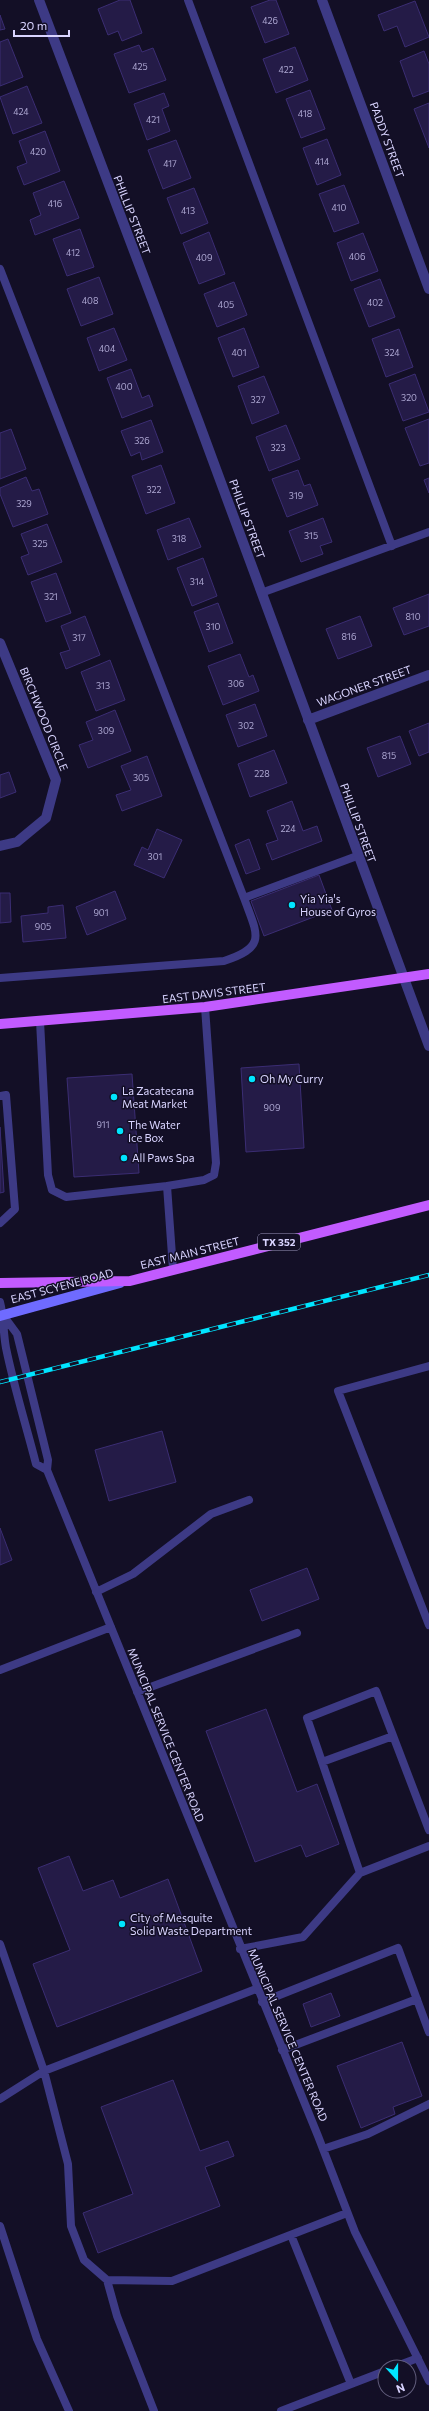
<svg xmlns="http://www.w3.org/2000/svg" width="429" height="2411" font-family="Commissioner,sans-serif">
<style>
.building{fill:#241b47;stroke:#3b2d73}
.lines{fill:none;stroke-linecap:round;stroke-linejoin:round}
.lane{stroke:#3d3a85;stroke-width:8}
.street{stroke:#3d3a85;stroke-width:10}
.secondary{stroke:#6f6bff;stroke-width:10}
.primary{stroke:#c25bff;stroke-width:10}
.rail-casing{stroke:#00e5ff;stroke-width:4.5}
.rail{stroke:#130f26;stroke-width:3;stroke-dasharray:9;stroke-linecap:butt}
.poi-dot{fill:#00e5ff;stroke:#130f26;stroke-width:1.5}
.labels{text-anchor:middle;stroke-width:3;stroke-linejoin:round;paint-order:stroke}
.number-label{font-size:9px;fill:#aca6d1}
.shield{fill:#130f26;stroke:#9e99be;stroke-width:1}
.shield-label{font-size:10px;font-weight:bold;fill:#d9d4ff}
.street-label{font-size:11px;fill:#d9d4ff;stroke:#130f26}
.poi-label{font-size:11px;fill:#d9d4ff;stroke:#130f26;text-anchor:start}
</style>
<rect width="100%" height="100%" fill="#130f26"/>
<path class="building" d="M120,0H130L142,33L122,41L118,31L108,35L98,9Z
M270,0H276L289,34L265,43L251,7Z
M415,1L429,37L405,47L397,26L384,31L378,15Z
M0,15L5,29L0,30Z
M8,39L23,77L0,86V42Z
M139,45L142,52L153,48L166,80L129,93L114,54Z
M295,47L308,80L276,93L263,59Z
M424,51L429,64V91L413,97L400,61Z
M27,86L42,123L13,134L0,97Z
M310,90L325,129L301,138L286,99Z
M164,93L169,106L162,109L170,131L147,140L134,104Z
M429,103V148L414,109Z
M45,131L60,171L24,185L17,167L27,163L19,141Z
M327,139L341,175L317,185L303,148Z
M176,140L191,178L163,189L148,150Z
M64,181L79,218L35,235L30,220L41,215L33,193Z
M344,185L359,223L334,232L319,194Z
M194,188L208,223L181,234L167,198Z
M80,229L94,267L67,276L53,239Z
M209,232L225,274L199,284L183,243Z
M363,233L378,271L351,281L337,243Z
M99,277L113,314L81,326L67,289Z
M380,279L395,317L369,327L354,289Z
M234,282L247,315L217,327L204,294Z
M114,328L127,360L99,371L87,338Z
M244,328L259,367L233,377L218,338Z
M399,329L413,367L386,377L372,339Z
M131,369L142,398L149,395L153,406L122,418L107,378Z
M415,374L429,412L403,421L389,384Z
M264,376L279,413L252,424L238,386Z
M429,419V463L420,466L405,428Z
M151,420L163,452L142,460L140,452L131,456L121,431Z
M286,425L300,459L269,471L256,437Z
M11,429L26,469L0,479V433Z
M161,465L175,503L146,514L132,476Z
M298,470L304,486L310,484L318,505L287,517L272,479Z
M26,477L32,491L39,489L48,514L13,527L0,494V488Z
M429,478V493L424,480Z
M189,518L201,547L168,560L157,530Z
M323,518L332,542L320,546L323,554L301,562L289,531Z
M47,524L62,562L28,575L21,557L29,554L21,534Z
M203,558L217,596L192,606L177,568Z
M56,573L71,613L46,622L31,582Z
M429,594V626L404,635L393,608Z
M218,603L233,643L209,652L194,612Z
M85,616L100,655L66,669L60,653L70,650L61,626Z
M360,616L372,646L338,659L326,629Z
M240,654L249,677L253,675L259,691L223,705L208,666Z
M110,660L125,700L96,711L81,672Z
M255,704L267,736L238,747L226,715Z
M115,710L131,751L88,768L79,745L93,740L86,722Z
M429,723V752L419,756L409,731Z
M400,736L411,764L378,777L367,748Z
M274,750L287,783L250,797L238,764Z
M147,756L162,796L122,811L116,795L131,790L121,766Z
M9,772L16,792L0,798V775Z
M292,801L303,831L317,826L322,841L272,860L266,844L278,840L267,811Z
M157,829L182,840L164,878L134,865L142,847L148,850Z
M249,839L260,869L246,874L235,845Z
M319,875L332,910L264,936L251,901Z
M115,891L126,919L87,935L76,907Z
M0,893H10L11,922L0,923Z
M63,905L66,938L23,942L21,916L48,913V907Z
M299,1064L304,1148L246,1152L241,1068Z
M132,1074L139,1173L74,1177L67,1078Z
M0,1127L4,1192L0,1193Z
M162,1431L176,1482L109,1501L95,1450Z
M0,1528L12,1560L0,1565Z
M307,1568L319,1599L262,1621L250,1590Z
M266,1709L297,1792L317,1784L339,1844L306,1857L301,1845L255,1862L206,1731Z
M69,1856L83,1891L113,1880L120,1898L168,1879L202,1971L57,2027L33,1964L70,1950L38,1868Z
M331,1993L340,2016L311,2027L303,2004Z
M402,2042L422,2096L393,2107L395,2114L361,2128L337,2066Z
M173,2080L200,2151L228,2141L234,2156L205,2167L220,2206L98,2253L83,2213L133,2194L101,2107Z"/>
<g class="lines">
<path class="lane" d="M188,0L392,546
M0,269L244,898
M261,593L429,532
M0,978L224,961C268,947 257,934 244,898L357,856
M40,1021L48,1175L52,1190L66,1197L167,1186
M0,1096L6,1095L15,1209L0,1223
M173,1269L167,1186L204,1180L214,1175L216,1163L205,1007
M0,1302C4,1317 3,1332 6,1348C14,1387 26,1425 36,1464L47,1470
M3,1315L17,1334L48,1460L47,1470L318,2136L355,2232L429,2381
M429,1366L338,1391L429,1625
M96,1592L133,1574L211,1514L249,1500
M0,1670L111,1627
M137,1692L297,1633
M322,1762L393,1736
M360,1873L307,1718L376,1691L429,1830
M0,1944L44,2071L68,2164L71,2226L84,2260L107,2280L172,2281L347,2213
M240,1949L303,1937L360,1873L429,1846
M262,2002L398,1948L429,2032
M282,2050L417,1999
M0,2099L44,2071L256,1989
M323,2149L368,2134L429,2104
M0,2226L37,2339L69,2411
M291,2235L351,2384
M107,2280L117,2316L154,2411
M394,2367L418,2358
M281,2411L385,2371"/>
<path class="street" d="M39,0L199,423L429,1046
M322,0L429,289
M0,643L56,780L46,818L17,842L0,846
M308,720L429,675"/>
<path class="secondary" d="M0,1316L120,1283"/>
<path class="primary" d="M0,1024L205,1007L429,974
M0,1283L130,1281L429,1205"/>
<g class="rail-casing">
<path id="rail" d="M0,1382L429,1275"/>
</g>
<use href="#rail" class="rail"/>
</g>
<g class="poi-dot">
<circle cx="292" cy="905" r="4"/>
<circle cx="252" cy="1079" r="4"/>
<circle cx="114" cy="1097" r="4"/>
<circle cx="120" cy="1131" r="4"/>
<circle cx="124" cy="1158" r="4"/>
<circle cx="122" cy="1924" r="4"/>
</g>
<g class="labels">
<g class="number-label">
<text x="270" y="24">426</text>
<text x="140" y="70">425</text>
<text x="286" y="73">422</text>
<text x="21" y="115">424</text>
<text x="305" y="117">418</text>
<text x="153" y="123">421</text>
<text x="38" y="155">420</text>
<text x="322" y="165">414</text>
<text x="170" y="167">417</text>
<text x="55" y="207">416</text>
<text x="339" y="211">410</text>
<text x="188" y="214">413</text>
<text x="73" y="256">412</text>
<text x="357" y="260">406</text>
<text x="204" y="261">409</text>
<text x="90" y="304">408</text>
<text x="375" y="306">402</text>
<text x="226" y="308">405</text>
<text x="107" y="352">404</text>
<text x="239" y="356">401</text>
<text x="392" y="356">324</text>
<text x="124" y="390">400</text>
<text x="409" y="401">320</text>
<text x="258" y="403">327</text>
<text x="142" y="444">326</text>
<text x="278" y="451">323</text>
<text x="154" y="493">322</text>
<text x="296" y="499">319</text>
<text x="24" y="507">329</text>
<text x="311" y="539">315</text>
<text x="179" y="542">318</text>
<text x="40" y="547">325</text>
<text x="197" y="585">314</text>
<text x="51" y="600">321</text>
<text x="413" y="620">810</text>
<text x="213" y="630">310</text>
<text x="349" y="640">816</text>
<text x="79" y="641">317</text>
<text x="236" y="687">306</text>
<text x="103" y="689">313</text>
<text x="246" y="729">302</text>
<text x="106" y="734">309</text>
<text x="389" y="759">815</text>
<text x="262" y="777">228</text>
<text x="141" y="781">305</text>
<text x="288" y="832">224</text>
<text x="155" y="860">301</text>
<text x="101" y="916">901</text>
<text x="43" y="930">905</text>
<text x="272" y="1111">909</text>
<text x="103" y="1128">911</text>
</g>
<rect class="shield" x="258" y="1234" width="42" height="16" rx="3"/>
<g class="shield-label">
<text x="279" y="1246">TX 352</text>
</g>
<g class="street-label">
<text transform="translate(387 140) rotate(70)" y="4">PADDY STREET</text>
<text transform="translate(132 215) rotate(69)" y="4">PHILLIP STREET</text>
<text transform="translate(247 519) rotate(70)" y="4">PHILLIP STREET</text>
<text transform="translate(364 686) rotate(-20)" y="4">WAGONER STREET</text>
<text transform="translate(44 719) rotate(68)" y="4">BIRCHWOOD CIRCLE</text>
<text transform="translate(358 823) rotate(70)" y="4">PHILLIP STREET</text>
<text transform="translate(214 993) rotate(-7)" y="4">EAST DAVIS STREET</text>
<text transform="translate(190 1253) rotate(-14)" y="4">EAST MAIN STREET</text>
<text transform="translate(62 1286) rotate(-15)" y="4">EAST SCYENE ROAD</text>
<text transform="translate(166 1735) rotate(68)" y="4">MUNICIPAL SERVICE CENTER ROAD</text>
<text transform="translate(288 2035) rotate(67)" y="4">MUNICIPAL SERVICE CENTER ROAD</text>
</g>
<g class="poi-label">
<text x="300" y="903">Yia Yia's<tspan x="300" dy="13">House of Gyros</tspan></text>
<text x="260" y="1083">Oh My Curry</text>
<text x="122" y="1095">La Zacatecana<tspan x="122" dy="13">Meat Market</tspan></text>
<text x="128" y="1129">The Water<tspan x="128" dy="13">Ice Box</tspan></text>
<text x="132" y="1162">All Paws Spa</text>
<text x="130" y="1922">City of Mesquite<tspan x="130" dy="13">Solid Waste Department</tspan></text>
</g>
</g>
<g transform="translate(397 2379) rotate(159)"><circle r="19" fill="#130f26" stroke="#625e7d"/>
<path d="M0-3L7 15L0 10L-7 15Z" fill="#00e5ff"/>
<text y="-6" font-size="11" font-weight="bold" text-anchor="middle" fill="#d9d4ff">N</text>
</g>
<path d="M14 30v6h55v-6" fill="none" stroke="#d9d4ff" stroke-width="2"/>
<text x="20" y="30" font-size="12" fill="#d9d4ff" stroke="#130f26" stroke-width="3" paint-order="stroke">20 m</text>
</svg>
